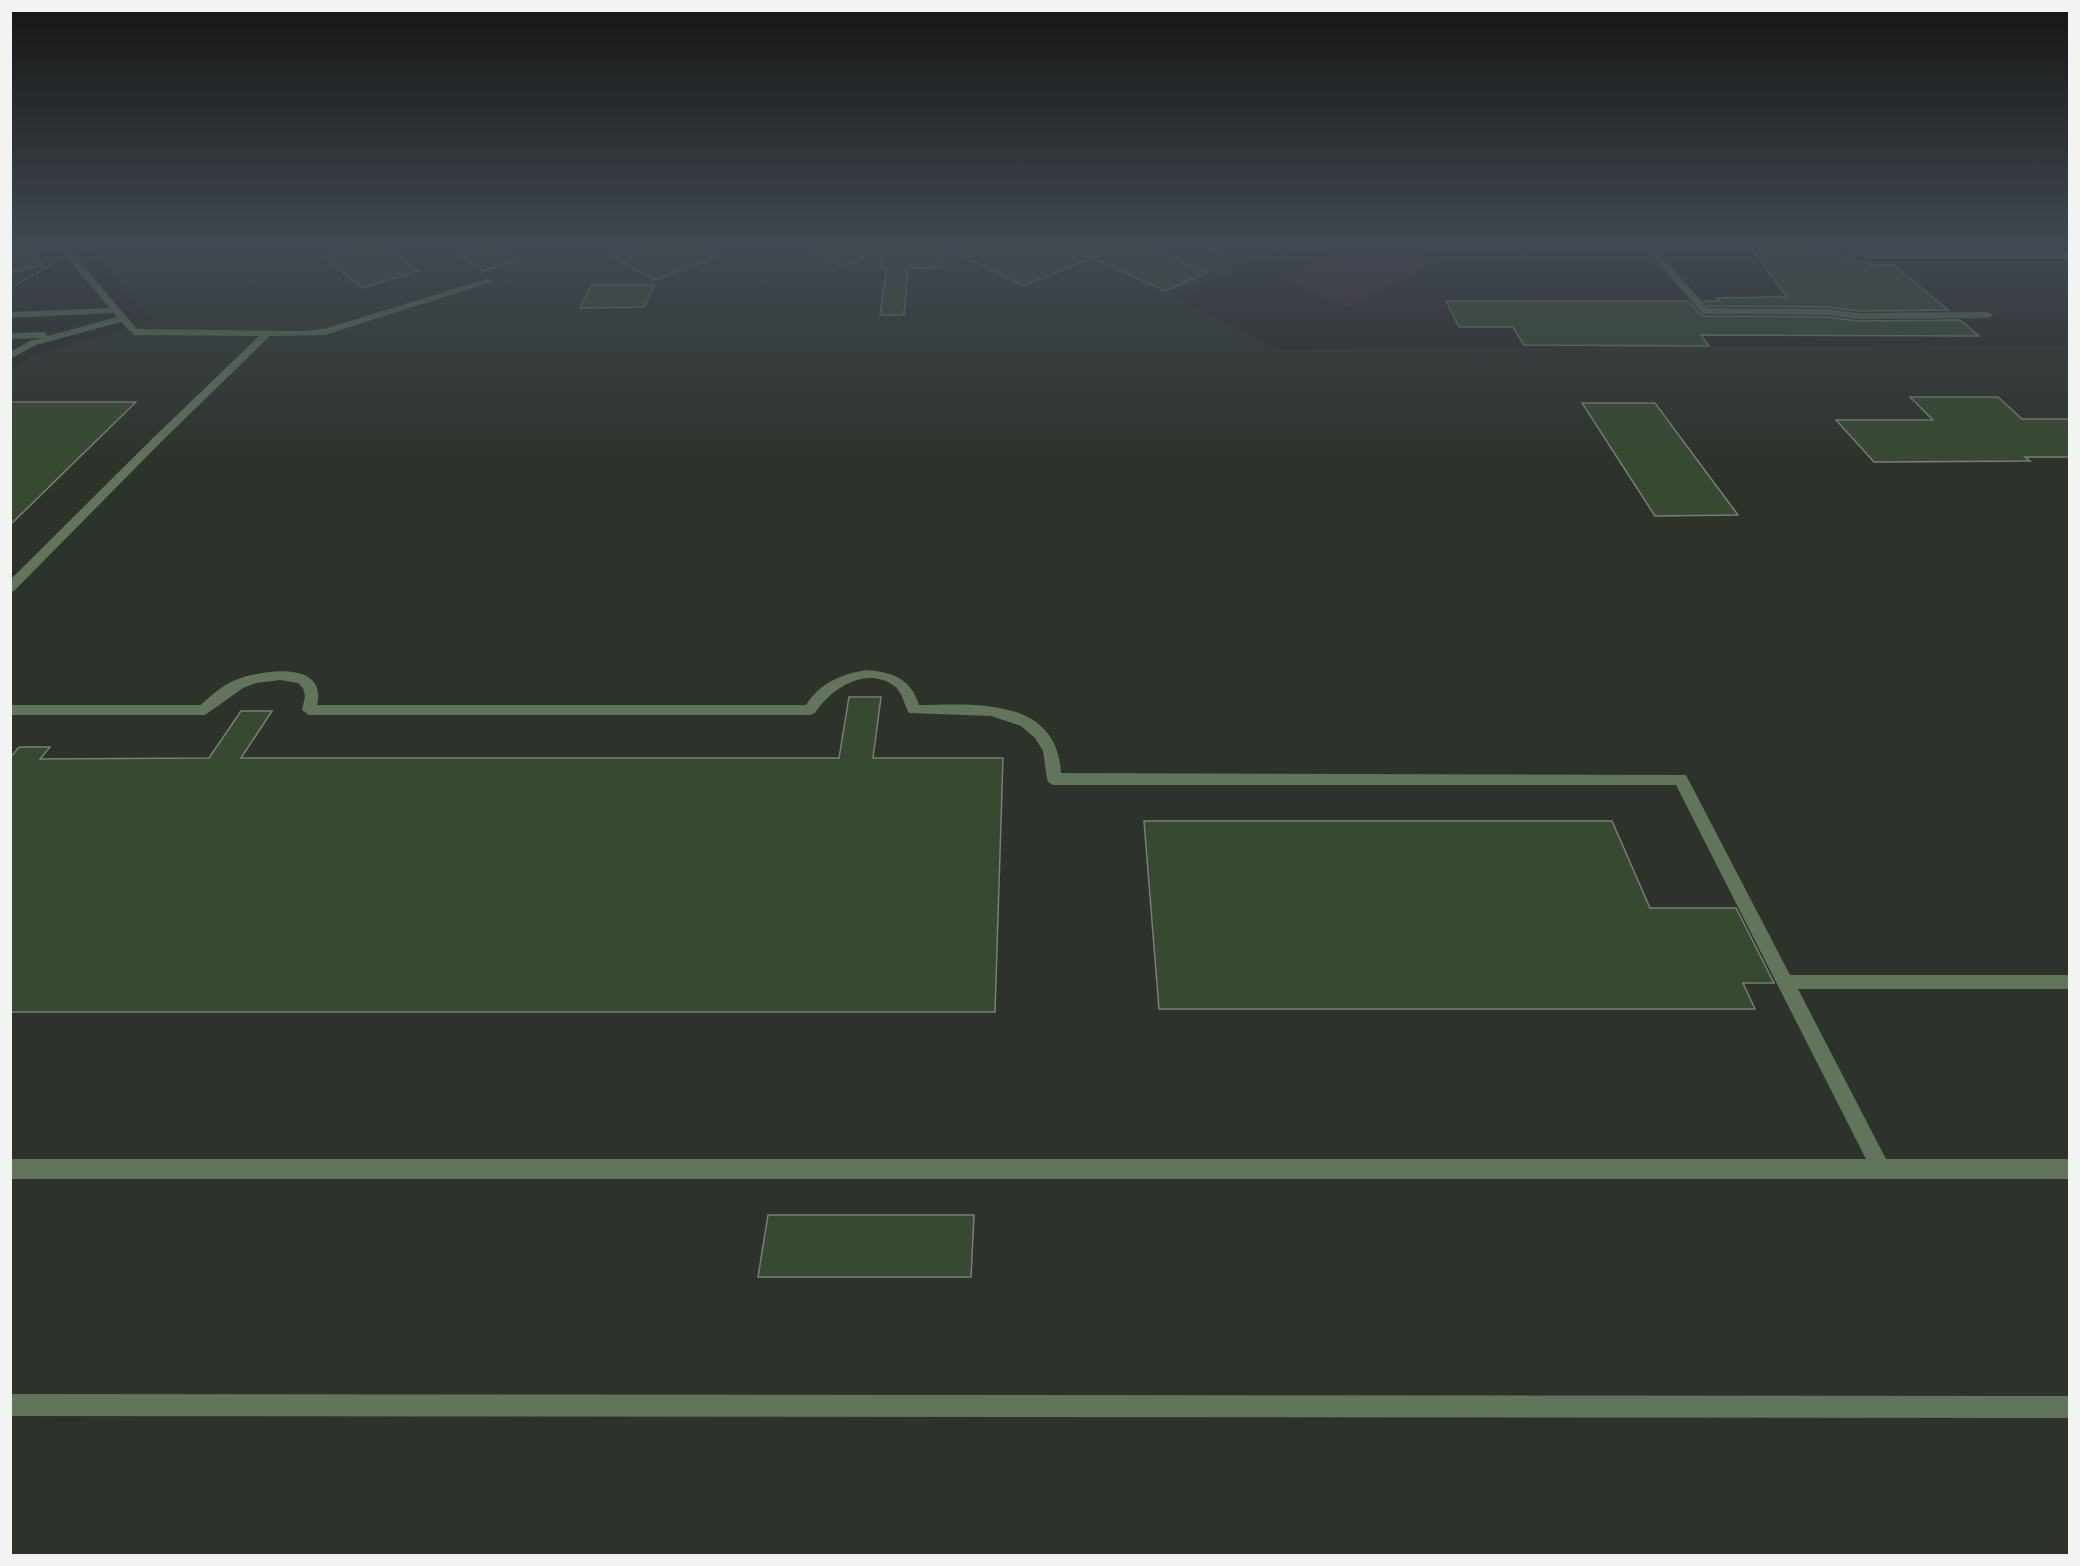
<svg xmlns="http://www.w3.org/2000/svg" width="2080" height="1566" font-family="Commissioner,sans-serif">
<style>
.built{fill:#2d332b}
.green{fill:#3e2c39}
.building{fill:#364a2f;stroke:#7a7d7a;stroke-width:1.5}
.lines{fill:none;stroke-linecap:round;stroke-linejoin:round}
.path{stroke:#828482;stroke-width:2;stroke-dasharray:3 2;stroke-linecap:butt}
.minor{fill:#607559;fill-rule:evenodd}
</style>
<rect width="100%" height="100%" fill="#262825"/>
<path class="built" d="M84,243H1293L1177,297L1276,349L2069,345V1555L11,1556V371L31,355L154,321Z"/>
<path class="green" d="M1359,243H1391L1439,261L1348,307L1281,279Z"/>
<path class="building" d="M10,243H26L43,265L10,273Z
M375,243H382L418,271L362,288L325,257Z
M646,243H694L720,256L654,280L610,255Z
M799,243H1139L1208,272L1165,291L1092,258L1023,286L943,247L942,267L908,268L904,315H880L887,268H881L884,251L842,266Z
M1747,243H1796L1873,265H1894L1948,310L1859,311L1827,307L1709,306L1705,301H1720L1717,298L1787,297Z
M493,244L516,260L483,271L460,254Z
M592,285H654L644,307L580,308Z
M1446,301H1689L1700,314L1705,316L1827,317L1859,321L1960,320L1979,336L1701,335L1709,346L1524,345L1513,327H1459Z
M1910,397H1998L2022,419H2070V457H2025L2030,461L1874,462L1836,420H1933Z
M10,402H136L10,525Z
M1582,403H1655L1738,515L1655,516Z
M849,697H881L873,758H1003L995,1012H10V758L19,747H50L40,759L209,758L241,711H272L241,758H839Z
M1144,821H1612L1650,908H1736L1774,983H1743L1755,1009H1159Z
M768,1215H974L971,1277H758Z"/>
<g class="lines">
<path class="path" d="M85,247L94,243
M10,288L54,263"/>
<path class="minor" d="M56,243H64L137,329L304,331L324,329L487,279L494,281L325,335L270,336L161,442L14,591L10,592V580L153,438L259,336L134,335L121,322L36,345L10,359V352L30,341L41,338L10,339V333L43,332L46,333L47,336L117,317L113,313L10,318V312L109,308Z
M1226,243H1236L1217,253L1210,251Z
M1641,243H1649L1708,308L1827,309L1859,313L1988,312L1993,315L1988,318L1859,319L1827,315L1705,314L1702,313Z
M1829,243H1841L1872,253H2070V259H1871Z
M866,670C893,672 911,679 919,705C975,704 1057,697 1061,773L1686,775L1790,975H2070V989H1798L1886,1159H2070V1179H10V1159H1866L1676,785H1054L1049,783L1047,779L1043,751L1035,738L1021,726L991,716L909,713C903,703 903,692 893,685C864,666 830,690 815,713L810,715H309L302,710L305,696L303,688L298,683L280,680L256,683L243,688L205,715H10V705H201C211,695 222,686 235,680C260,670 328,659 317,705H806C821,682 840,675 866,670Z
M10,1394L2070,1396V1418L10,1416Z"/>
</g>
<linearGradient id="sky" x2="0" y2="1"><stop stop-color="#151614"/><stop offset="0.53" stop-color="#414851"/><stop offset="1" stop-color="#414851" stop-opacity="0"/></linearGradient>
<rect width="2080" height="462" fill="url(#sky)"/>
<rect width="2080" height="1566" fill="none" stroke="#f2f4f2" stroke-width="24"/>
</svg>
